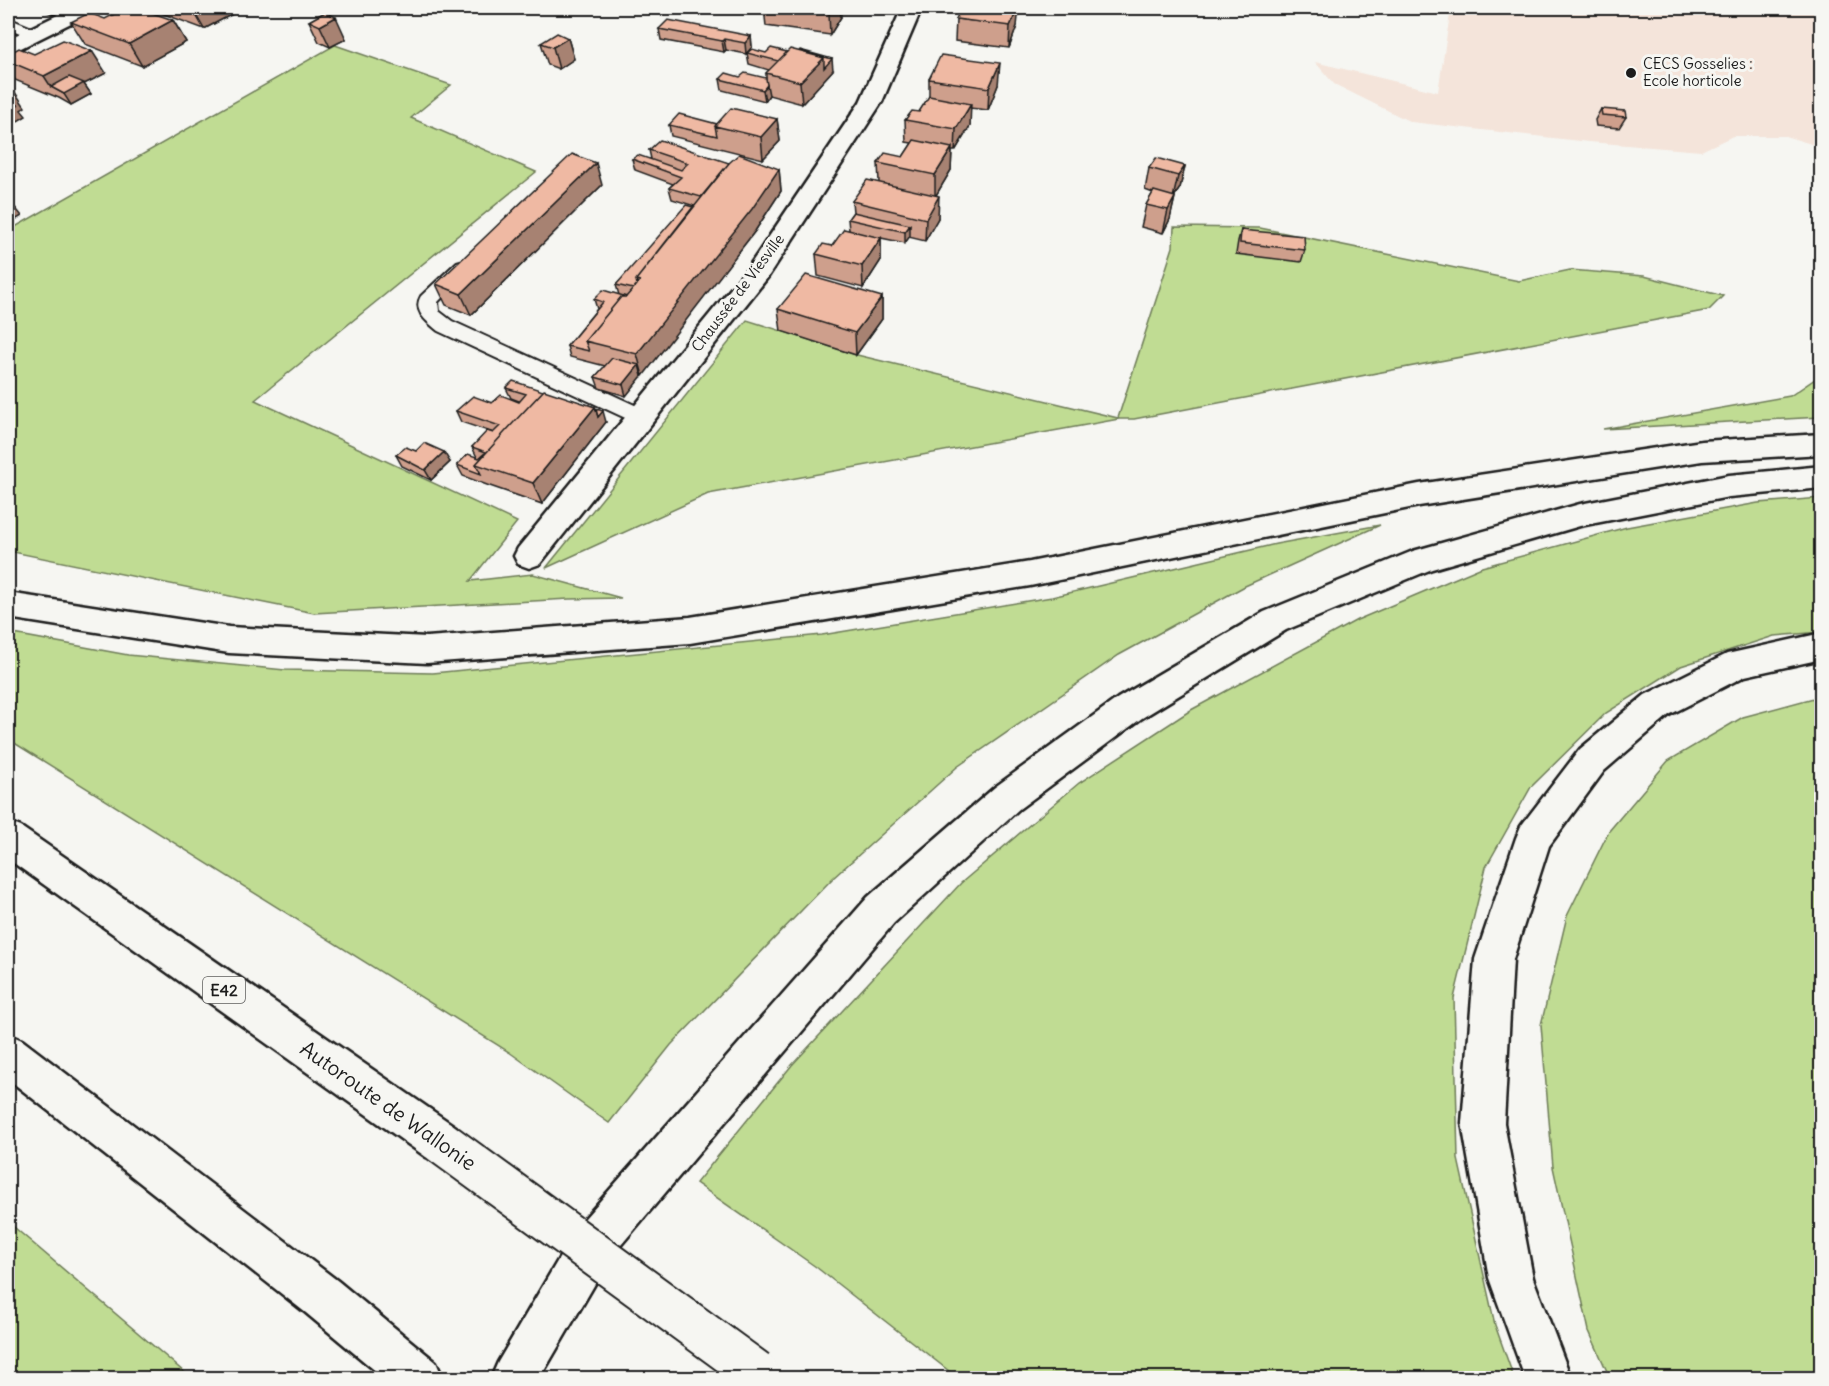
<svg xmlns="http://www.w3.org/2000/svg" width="1829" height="1386" font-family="Delius,sans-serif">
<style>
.built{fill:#f4e4da}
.green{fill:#c0dc93;stroke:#6e7c58;stroke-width:1.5}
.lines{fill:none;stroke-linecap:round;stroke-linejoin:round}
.service-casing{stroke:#1c1c1c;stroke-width:4}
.minor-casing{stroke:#1c1c1c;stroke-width:5}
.tertiary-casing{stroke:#1c1c1c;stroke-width:5}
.motorway-casing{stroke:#1c1c1c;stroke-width:5}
.service{fill:#f6f6f2;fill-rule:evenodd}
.minor{fill:#f6f6f2;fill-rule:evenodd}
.tertiary{fill:#f6f6f2;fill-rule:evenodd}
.motorway{fill:#f6f6f2;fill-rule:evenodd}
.motorway-bridge-casing{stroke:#1c1c1c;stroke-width:46;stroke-linecap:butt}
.motorway-bridge{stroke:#f6f6f2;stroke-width:42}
.wall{fill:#ce9f8c;stroke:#1c1c1c;stroke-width:1.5}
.shaded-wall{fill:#a78272;stroke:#1c1c1c;stroke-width:1.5}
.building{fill:#efb9a3;stroke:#1c1c1c;stroke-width:1.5}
.poi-dot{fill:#1c1c1c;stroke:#f6f6f2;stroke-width:2}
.labels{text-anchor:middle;stroke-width:6;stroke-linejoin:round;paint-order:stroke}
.far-poi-label{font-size:15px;fill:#1c1c1c;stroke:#f6f6f2;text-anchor:start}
.far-street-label{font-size:15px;fill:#1c1c1c;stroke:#f6f6f2}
.shield{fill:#f6f6f2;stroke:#5d5d5c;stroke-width:1.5}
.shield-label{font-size:16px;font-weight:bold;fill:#1c1c1c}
.near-street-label{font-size:21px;fill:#1c1c1c;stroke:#f6f6f2}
</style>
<rect width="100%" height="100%" fill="#f6f6f2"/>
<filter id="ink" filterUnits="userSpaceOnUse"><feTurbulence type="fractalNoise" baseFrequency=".0167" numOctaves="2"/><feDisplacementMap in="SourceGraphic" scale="12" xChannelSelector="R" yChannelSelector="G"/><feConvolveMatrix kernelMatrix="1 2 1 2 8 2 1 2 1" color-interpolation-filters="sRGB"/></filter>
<g filter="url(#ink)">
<path class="built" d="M1451,8H1821V147L1785,136H1733L1701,151L1589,142L1411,122L1334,84L1315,62L1438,92Z"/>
<path class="green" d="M335,45L451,85L411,118L536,172L255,400L517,522L470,581L533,574L621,598L569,599L314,613L8,551V231Z
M1174,227L1260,228L1519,281L1570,270L1644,276L1723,296L1709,310L1134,419H1119L708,494L546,568L747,320L857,355L1118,418L1173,247Z
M1821,375V417L1603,429L1790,396Z
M1821,498V632L1774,636L1681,666L1606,713L1531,787L1486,867L1454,998L1458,1159L1495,1325L1514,1378H958L816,1267L696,1183L792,1065L961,883L1079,783L1191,710L1357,620L1482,567L1627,527L1758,503Z
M1380,525L1245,586L1119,655L957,767L833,878L671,1045L609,1123L509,1052L8,739V633L128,655L285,670L433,673L822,635L1052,597L1276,544Z
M1821,696V1378H1610L1589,1331L1553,1167L1541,1025L1567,916L1609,831L1668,761L1743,717Z
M8,1222L191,1378H8Z"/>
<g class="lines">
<g class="service-casing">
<path id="service" d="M45,8H65L79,15L71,20L48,11Z
M8,18L39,31L42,34L34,39L8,28Z
M464,260L471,262L473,266L438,302L439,311L452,321L650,412L653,417L650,422L642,425L634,422L438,331C427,322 412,311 421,296L457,262Z"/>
</g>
<g class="minor-casing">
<path id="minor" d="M902,8H922L882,102L768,277L540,564L529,568L518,564L514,556L518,548L750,265L860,102Z"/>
</g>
<g class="tertiary-casing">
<path id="tertiary" d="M72,8H96L93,12L15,51L8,53V39Z"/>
</g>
<g class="motorway-casing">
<path id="motorway" d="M1822,434V454L1702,461L1419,506L1030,586L690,643L427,663L229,653L8,618V593L229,627L427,637L690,617L1030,562L1419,484L1702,441Z
M1822,466V488L1729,497L1580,526L1432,569L1286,630L1142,718L1019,809L894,923L610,1258L540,1378H491L498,1362L578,1226L868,897L995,787L1118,698L1264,612L1413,551L1580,504L1729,475Z
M1822,633V659L1745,676L1669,715L1604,771L1549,846L1513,959L1504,1123L1533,1278L1571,1378H1525L1489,1278L1462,1123L1475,959L1516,838L1521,826L1580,749L1645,695L1727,654Z
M8,822L21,827L456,1127L462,1142L456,1157L441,1163L426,1157L8,859Z
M8,1034L22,1040L338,1281L436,1362L443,1378H384L306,1313L8,1079Z"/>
</g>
<use href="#service" class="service"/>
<use href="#minor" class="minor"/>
<use href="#tertiary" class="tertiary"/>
<use href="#motorway" class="motorway"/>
<g class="motorway-bridge-casing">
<path id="motorway-bridge" d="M441,1142L756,1372"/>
</g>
<use href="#motorway-bridge" class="motorway-bridge"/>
</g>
<path class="wall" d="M158,8H244L204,29L161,13Z
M722,8H751L748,11Z
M764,8H840L841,17L830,35L766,26Z
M325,12L346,39L330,47L319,42L309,21Z
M105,19L173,20L186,42L142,66L85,44L71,22Z
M956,19L1017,26L1009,48L955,41Z
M659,29L751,36L752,47L746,54L726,50L724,52L661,40Z
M568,38L574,59L559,69L548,65L541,43Z
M747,53H766L833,70L802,104L769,95L765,101L722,90L720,79L740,77L766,78V73L769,70L749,64Z
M8,54H34L106,73L84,84L91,94L71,105L59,98L15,80L8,69Z
M929,79L998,85L988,110L970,108V126L955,151H952L951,170L936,195L938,218L925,241L909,237L905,243L881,238V260L863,288L818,276L816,254L832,246L849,230L848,219L853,212L852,201L879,182L878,163L903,157L912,143L906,142L905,120L919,112L929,97Z
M1601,109L1626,117L1619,128L1596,126L1595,120Z
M777,119L780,141L763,159L671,136L669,125L717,124Z
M649,150L729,163L779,169L781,191L755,231L626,396L599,388L595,377L605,366L570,357L567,346L597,309L594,299L619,295L616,285L695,206L672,199L669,188L673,184L635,170L632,159H651Z
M1185,166L1180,188L1174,197H1175L1170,219L1163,233L1141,227L1146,205L1153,193L1145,190L1149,168Z
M602,185L471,315L446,305L436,284Z
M1241,230L1305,250L1301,262L1236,254L1238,241Z
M882,297V319L856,355L781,331L778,309Z
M506,388L543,391L595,407L606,422L542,504L487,485L463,476L457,465L477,457L472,447L494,433L461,422L456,411L492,403L519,402V401L511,398Z
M416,451L450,462L431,480L402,466L396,455Z"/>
<path class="shaded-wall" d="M192,8H244L204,29Z
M832,8H840L841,17L830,35L829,13Z
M1018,8H1019L1017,26L1009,48L1010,26Z
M336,17L346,39L330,47L320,26Z
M173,20L186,42L142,66L129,44Z
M751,36L752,47L746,54L745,43Z
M568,38L574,59L559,69L553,47Z
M724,39L726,50L724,52L722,41Z
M92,51L106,73L84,84L91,94L71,105L64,94L51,87L44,76Z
M824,58L832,59L833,70L802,104L800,82Z
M1000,63L998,85L988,110L989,88Z
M10,85L25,107L21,110L26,116L8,127V87Z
M767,85L769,95L765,101L763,90Z
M971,104L970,126L955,151L956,129Z
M777,119L780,141L763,159L761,137Z
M952,148L951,170L935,197V175Z
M596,163L602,185L471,315L461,294Z
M1185,166L1180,188L1173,198L1178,176Z
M779,169L781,191L755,231L643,376L637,354Z
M939,196L938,218L925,241L926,219Z
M1175,197L1170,219L1163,233L1168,210Z
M13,205L22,216L8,224V208Z
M910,225V236L905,243V232Z
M881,238V260L863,288L862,266Z
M882,297V319L856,355L855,333Z
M639,365L642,376L626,396L623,385Z
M595,407L598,417L603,411L606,422L542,504L533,483Z
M444,452L450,462L431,480L425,470Z"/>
<path class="building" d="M126,8H138L173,20L129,44L71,22L89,13L105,19Z
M786,8H832L829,13Z
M961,8H1018L1010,26L956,19Z
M325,12L336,17L320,26L309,21Z
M668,20L751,36L745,43L724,39L722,41L659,29Z
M557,33L568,38L553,47L541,43Z
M63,40L92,51L44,76L8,61V54L19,48L34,54Z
M771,48L787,52L778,61L747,53L752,49L766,53Z
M790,49L824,58L800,82L766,73Z
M800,50L832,59L824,68V58L799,51Z
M941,55L1000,63L989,88L929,79Z
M726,73L740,77L745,73L766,78L767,85L763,90L720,79Z
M69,77L84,83L64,94L51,87Z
M929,96L971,104L956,129L905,120L912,111L919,112Z
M8,101L18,105L8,111Z
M731,108L777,119L761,137L715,126Z
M1601,109L1625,111L1626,117L1602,115Z
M679,114L717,124L715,126L717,136L669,125Z
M660,140L729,163L701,197L669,188L681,177L632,159L638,155L681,170L688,163L649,150Z
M914,140L952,148L935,175L878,163L885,153L903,157Z
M572,154L596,163L461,294L436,284Z
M739,154L779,169L752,209L637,354L585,341L621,297H626L640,281L636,280L729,163Z
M1156,158L1185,166L1178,176L1149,168Z
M867,180L939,196L926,219L852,201Z
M1154,191L1175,197L1168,210L1146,205Z
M8,202L13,205L8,208Z
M686,205L693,207L636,280L637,285L633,289L616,285Z
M853,212L910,225L905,232L848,219Z
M844,229L881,238L862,266L816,254L823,244L832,246Z
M1241,230L1304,236L1305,250L1240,243Z
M806,275L882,297L855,333L778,309Z
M603,290L627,297H621L585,341L589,351L567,346L603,302L594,299Z
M612,358L639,365L623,385L595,377Z
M513,381L543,391L515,421L476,464L481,474L457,465L468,454L479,458L486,452L472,447L487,431L493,433L500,426L456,411L473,396L492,403L501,395L519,402L526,394L506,388Z
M544,390L595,407L533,483L476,464L515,421Z
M596,409L603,411L598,417Z
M424,443L444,452L425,470L396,455L406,447L416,451Z"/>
</g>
<circle class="poi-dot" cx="1631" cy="73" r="6"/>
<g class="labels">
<g class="far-poi-label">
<text x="1643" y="69">CECS Gosselies :<tspan x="1643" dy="17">Ecole horticole</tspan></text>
</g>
<g class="far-street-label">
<text transform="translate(738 293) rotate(-53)" y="5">Chaussée de Viesville</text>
</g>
<rect class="shield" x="203" y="977" width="42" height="26" rx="4.5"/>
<g class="shield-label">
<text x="224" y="996">E42</text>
</g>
<g class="near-street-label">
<text transform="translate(388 1106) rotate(35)" y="7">Autoroute de Wallonie</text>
</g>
</g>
<rect width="1829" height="1386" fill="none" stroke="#f6f6f2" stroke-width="30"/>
<rect x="15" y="15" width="1799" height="1356" fill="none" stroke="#1c1c1c" stroke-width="2" filter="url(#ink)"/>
</svg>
